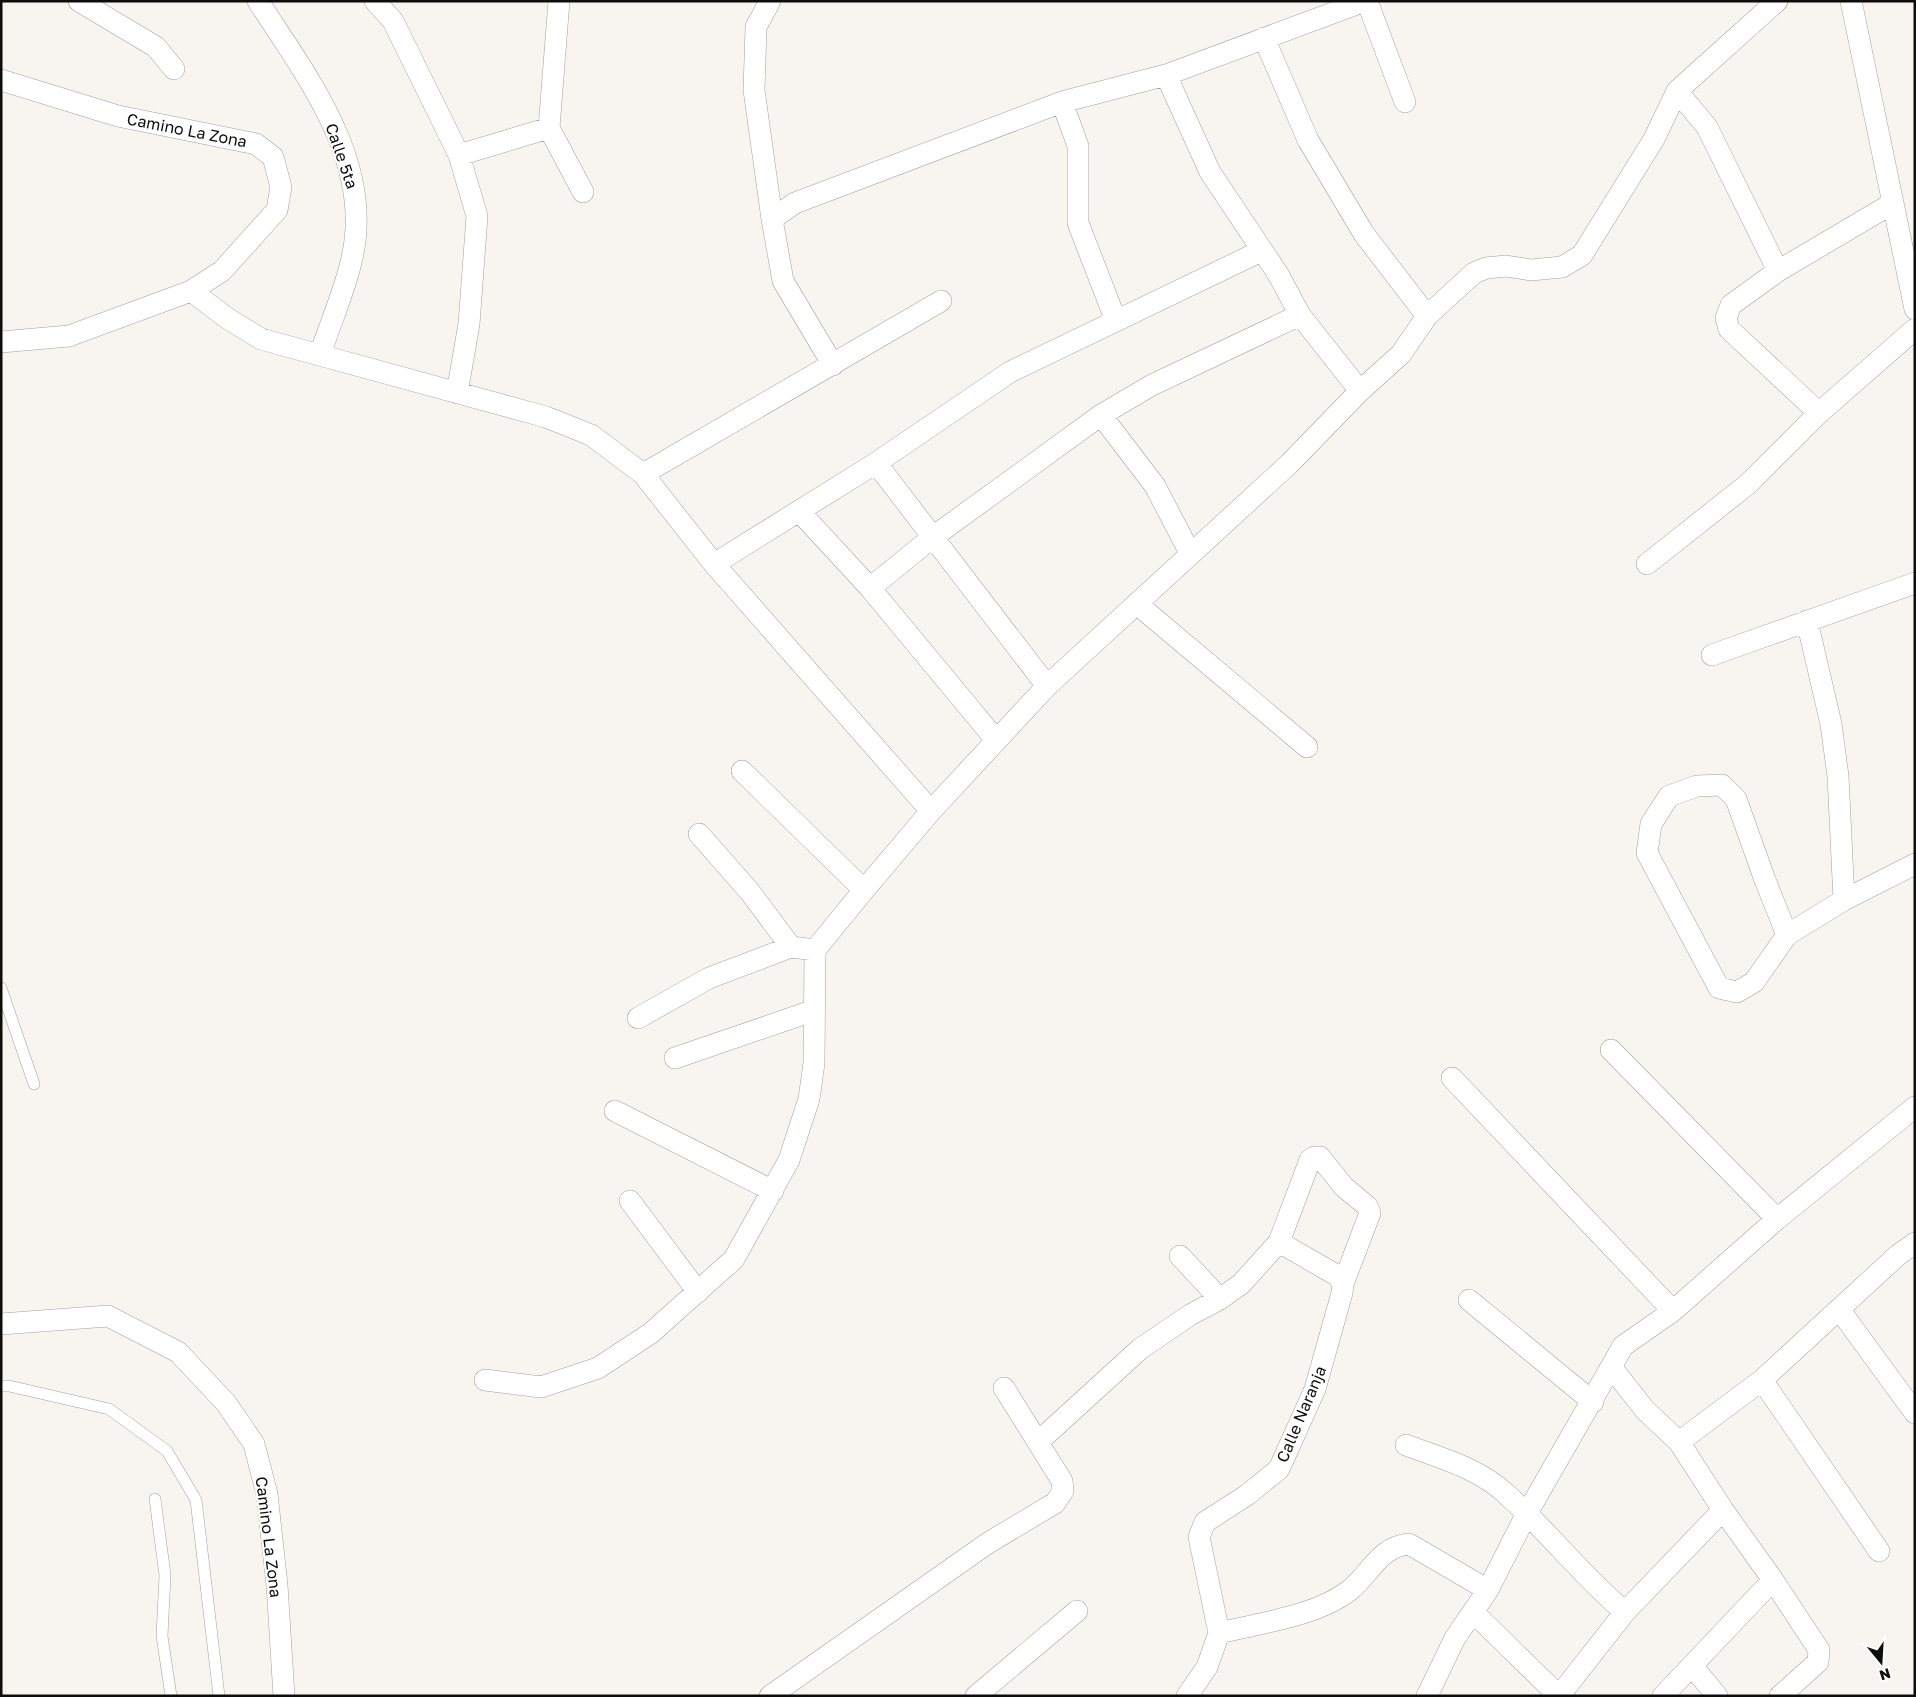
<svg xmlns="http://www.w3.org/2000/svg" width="1916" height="1697" font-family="'Golos Text',sans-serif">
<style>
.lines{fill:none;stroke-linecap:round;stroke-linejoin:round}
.lane-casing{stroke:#a2a19d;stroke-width:12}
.street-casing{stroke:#a2a19d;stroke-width:22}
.lane{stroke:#fff;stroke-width:11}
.street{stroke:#fff;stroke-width:21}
.labels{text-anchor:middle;stroke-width:4;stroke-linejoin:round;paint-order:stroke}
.street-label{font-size:16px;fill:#0d0d0b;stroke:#fff}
</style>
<rect width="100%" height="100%" fill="#f6f5f0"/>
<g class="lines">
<g class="lane-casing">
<path id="lane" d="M1,988L34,1084
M1,1386H9L109,1409L167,1451L196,1500L219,1696
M155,1499L165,1575L162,1636L171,1696"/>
</g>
<g class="street-casing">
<path id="street" d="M79,1L156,47L174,69
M258,1C307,77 374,162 352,258C345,291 330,323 320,355
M375,1L393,21L459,155L477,216L469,324L457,393
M559,1L549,128L583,192
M770,1L756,27L754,90L772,219L783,281L833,365
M1367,1L1405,102
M1851,1L1915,309
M1264,38L1308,140L1364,234L1427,316
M1166,75L1210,172L1278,274L1300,315L1360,391
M1,80L118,116L256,144L273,157L281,187L277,210L222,271L191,291L69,336L1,342
M1677,91L1707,127L1778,271L1731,305L1726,318L1729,329L1819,413L1915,329
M1062,102L1078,146V223L1116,321
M459,155L549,128
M772,219L795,203L1062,102L1166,75L1365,1
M1778,271L1893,203
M191,291L227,318L261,339L546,417L591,435L643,474L714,564L931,811
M1101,415L1155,486L1190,553
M876,463L1047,686
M643,474L941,301
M799,511L870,588L996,740
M714,564L876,463L1010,372L1261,251
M1647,564L1748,484L1819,413
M870,588L933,537L1101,415L1152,385L1300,315
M1137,604L1307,747
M1807,621L1831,724L1838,776L1844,900
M1712,655L1915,583
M742,771L864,890
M699,834L750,892L791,947L815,950
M1787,935L1765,880L1736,799L1722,785L1697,786L1669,796L1651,824L1647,853L1719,988L1737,992L1754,982L1787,935L1844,900L1915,864
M638,1018L709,978L791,947
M1611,1050L1777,1219
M675,1058L815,1010
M1452,1078L1673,1311
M615,1111L773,1191
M630,1201L698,1292
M1180,1256L1220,1299
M1469,1300L1593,1402
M1839,1309L1915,1413
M1,1324L108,1316L178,1352L226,1403L254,1444L267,1494L277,1585L284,1696
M1612,1368L1645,1410L1679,1442L1723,1510L1773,1580L1819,1650L1818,1662L1780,1696
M485,1380L541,1387L598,1368L651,1333L734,1259L789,1160L809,1099L814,1063L815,950L864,890L931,811L1047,686L1289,464L1360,391L1401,354L1427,316L1474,273L1486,268L1506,266L1531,270L1562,267L1582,255L1654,139L1677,91L1777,1
M1762,1380L1879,1551
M1038,1442L1140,1349L1190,1315L1220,1299L1241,1284L1279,1242L1310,1160L1314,1157H1320L1344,1187L1367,1206L1370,1213L1343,1284
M1679,1442L1762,1380L1898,1255L1915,1243
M1406,1445C1440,1458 1478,1468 1505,1493C1547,1530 1582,1576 1625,1612L1559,1696
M1473,1612L1559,1696
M1625,1612L1723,1510
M1219,1633C1260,1623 1317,1616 1350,1590C1371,1573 1379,1547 1409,1544L1488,1590
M1693,1667L1717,1696
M770,1696L988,1543L1055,1503L1063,1491L1062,1481L1004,1388
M976,1696L1077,1611
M1187,1696L1207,1667L1219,1633L1199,1537L1205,1522L1247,1495L1279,1469L1315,1389L1342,1293L1343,1284L1338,1276L1279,1242
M1427,1696L1455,1638L1488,1590L1526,1515L1623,1346L1673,1311L1777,1219L1915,1107
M1663,1696L1773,1580"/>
</g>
<use href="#lane" class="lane"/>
<use href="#street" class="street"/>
</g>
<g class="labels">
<g class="street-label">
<text transform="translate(187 130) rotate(11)" y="6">Camino La Zona</text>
<text transform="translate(342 156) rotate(71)" y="6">Calle 5ta</text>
<text transform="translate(1301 1414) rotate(-67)" y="6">Calle Naranja</text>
<text transform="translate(269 1537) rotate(83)" y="6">Camino La Zona</text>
</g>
</g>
<rect width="1916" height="1697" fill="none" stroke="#0d0d0b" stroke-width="5"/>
<g transform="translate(1881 1662) rotate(162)" stroke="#ffffff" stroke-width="4" paint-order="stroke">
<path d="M0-4L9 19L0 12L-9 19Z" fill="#0d0d0b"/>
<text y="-8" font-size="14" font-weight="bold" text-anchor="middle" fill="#0d0d0b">N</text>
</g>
</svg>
